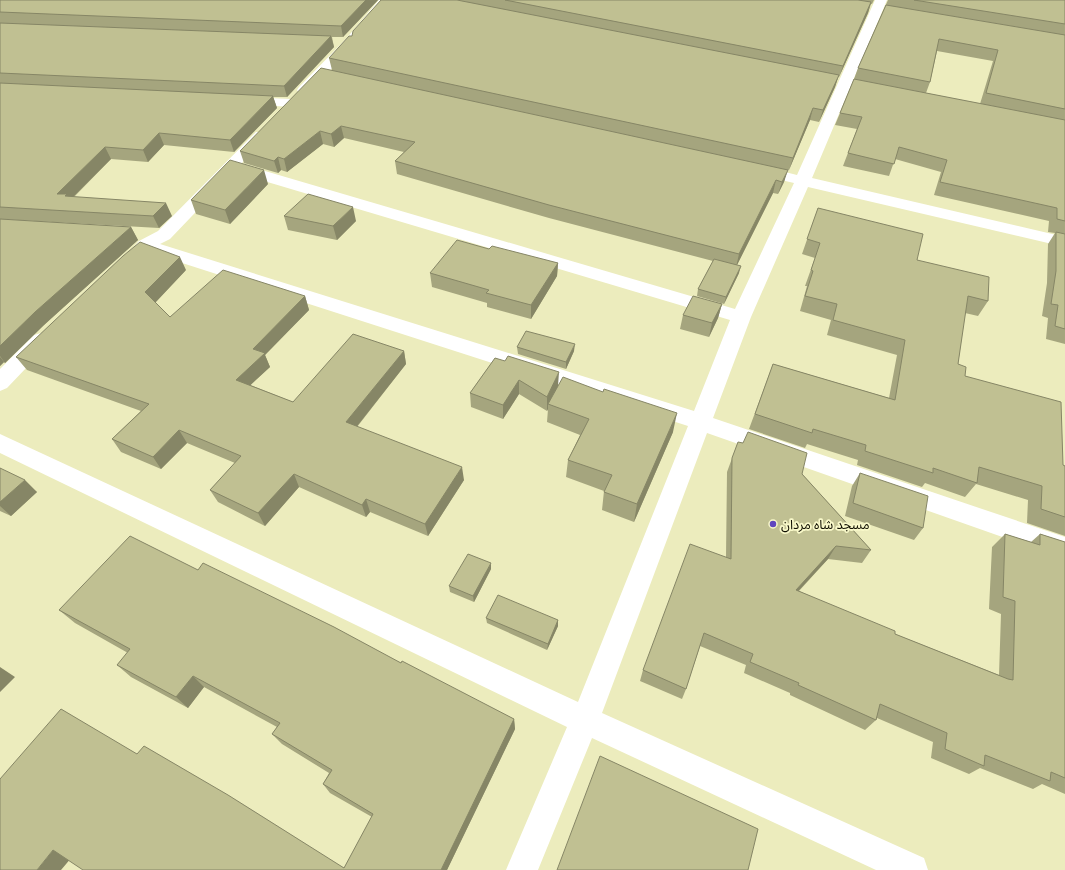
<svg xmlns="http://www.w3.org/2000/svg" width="1065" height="870" font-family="'Times New Roman','Noto Sans Arabic',serif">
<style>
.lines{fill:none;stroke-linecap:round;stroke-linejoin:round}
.minor{fill:#fff;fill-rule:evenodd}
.wall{fill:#a5a57e;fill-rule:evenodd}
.shaded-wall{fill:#868666}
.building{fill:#c0c092;stroke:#868666}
.poi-dot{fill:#5f46be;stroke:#f9f9ca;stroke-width:1.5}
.labels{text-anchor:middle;stroke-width:3.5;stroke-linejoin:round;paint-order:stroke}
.poi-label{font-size:13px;fill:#0f0e01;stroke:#f9f9ca;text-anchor:start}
</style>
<rect width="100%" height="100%" fill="#ececbd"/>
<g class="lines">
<path class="minor" d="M379,0H391L353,46L309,93H299L297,90L299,87L345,40Z
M875,0H887L812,178L1065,237V247L808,187L751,317L713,418L1065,537V559L707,433L602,713L924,858L928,870H876L592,738L538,870H506L567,727L0,453V434L578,702L688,426L148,252L139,256L133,255L130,251L139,241L158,231L256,132H266L268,135L241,164L735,309L794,183L752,173L749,170L752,167L757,165L797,175ZM234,172L730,320L694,411L160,244L170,239Z
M245,97L292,99L297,100L299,103L297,106L292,107L240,104L238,101L240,98Z
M41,333L48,335L51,340L48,345L7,388L0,391V369L34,335Z"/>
</g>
<path class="wall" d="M0,0H378L343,37H332L334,47L287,97H273L277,108L234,152L164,145L148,162L111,159L74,197L172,216L159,228L0,219Z
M381,0H874L872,4H871L868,13L839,77H838L835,87L819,122L810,120L789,170H787L784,182L778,194L773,193L737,265L739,273L724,304L697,296L698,289L713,261L549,218L397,174L395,161L404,152L344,138L334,147L323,144L287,172L281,170L278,173L244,163L240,151L332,70L329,58L352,36Z
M888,0H1065V344L1046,339L1048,318L1042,316L1047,283L1048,244L1055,233L1048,232L1049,221L934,195L941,172L895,159L889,176L843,166L857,129L835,125L840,113L854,79L858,68ZM937,51L993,61L980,104L926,93L930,82Z
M268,184L230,224L196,214L191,200Z
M818,208L917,260L988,301L978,316L965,313L958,364L965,376L1063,465L1065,466V536L1027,523L1028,500L976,484L965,497L925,483L922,487L857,465L858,460L807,444L805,448L749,429L773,364L889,398L897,355L827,335L831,320L800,311L807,286H805L815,258L802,254Z
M284,216L356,221L337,240L288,230Z
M0,219L131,227L138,240L44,325L5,363L4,362L0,366Z
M489,249L558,263L557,276L531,319L487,307V303L432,287L430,273Z
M186,270L155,303L170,317L305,296L309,310L265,355L270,367L250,385L293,402L404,351L406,364L357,427L464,480L428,536L370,512L366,517L299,487L265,526L218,502L210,490L235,463L187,443L161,469L121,452L112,439L141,411L27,370L16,357Z
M722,304L718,318L709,337L680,329L683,315Z
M517,347L574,351L566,369L518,354Z
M495,358L558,386L673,432L634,522L602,510L604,491L566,477L568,460L580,435L547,422L548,409L547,411L519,394L503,419L471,407L470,393Z
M738,442L802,474L871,550L862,563L828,559L799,591L895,634L999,675L1001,614L989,609L992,547L1005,534L1031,542L1040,534L1065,542V794L1042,784L1033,789L980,768L969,774L931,758L933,742L877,718L876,720L865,730L790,695V693L744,673L746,665L700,646L686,689L682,699L640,681L643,670L726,557L727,472Z
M0,468L37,492L11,516L0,511Z
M860,473L923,528L914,540L845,516L852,486Z
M491,569L474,602L450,592L449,586Z
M198,570L401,663L514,719L515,729L447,870H83L137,754L344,868L372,817L330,793L323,784L329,773L282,744L272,734L277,727L204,687L188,708L131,677L117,665L128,653L75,623L59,610Z
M486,618L558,620V626L547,650L487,623Z"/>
<path class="shaded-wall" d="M366,0H378L343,37L341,26Z
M871,2L868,13L839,77L843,66Z
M331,36L334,47L287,97L284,86Z
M839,75L835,87L819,122L823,110Z
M273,96L277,108L234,152L230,140Z
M813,108L810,120L789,170L793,158Z
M341,126L344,138L334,147L331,134Z
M320,131L323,144L287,172L284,159Z
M159,133L164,145L148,162L143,150Z
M105,147L111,159L70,200L57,194Z
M278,157L281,170L278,173L274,161Z
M264,170L268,184L230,224L225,210Z
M788,170L784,182L778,194L782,182Z
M776,180L773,193L736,267L739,254Z
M166,203L172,216L159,228L153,216Z
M353,207L356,221L337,240L333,226Z
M131,227L138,240L44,325L5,363L0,356V346L35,312Z
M180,257L186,270L152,306L145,292Z
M558,263L557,276L531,319V305Z
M741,266L739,273L724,304L726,297Z
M305,296L309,310L265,355L270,367L242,393L236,380L253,349Z
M722,304L718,318L709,337L712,323Z
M575,344L574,351L566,369V362Z
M404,351L406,364L350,435L346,422Z
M0,357L4,362L0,366Z
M559,372L558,386L548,404V409L547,411V397Z
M519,380V394L503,419V405Z
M677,413L673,432L634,522L637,504Z
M179,430L187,443L161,469L153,457Z
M462,467L464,480L428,536L425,524Z
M294,474L299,487L265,526L258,513Z
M25,480L37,492L11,516L0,506V502Z
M366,499L370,512L366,517L362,505Z
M836,546L828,559L788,602L796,590Z
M491,563V569L474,602L473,596Z
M558,620V626L547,650L548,644Z
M0,667L15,677L0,692Z
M193,676L204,687L188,708L176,697Z
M514,719L515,729L447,870H441Z
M53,850L72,857L61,870H37Z"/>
<path class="building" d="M0,0H366L341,26L0,12Z
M381,0H457L839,75L823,110L813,108L793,158L329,58L349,36H352L353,31Z
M505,0H858L871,2L843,66Z
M914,0H1065V24Z
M886,5L1065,35V109L986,93L998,50L939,39L930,82L858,68Z
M0,23L331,36L284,86L0,73Z
M321,68L788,170L782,182L776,180L739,254L549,205L395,161L415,142L341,126L331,134L320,131L284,159L278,157L274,161L240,151Z
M854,79L1065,120V221L1057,219V208L940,182L947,160L899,147L894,164L848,153L862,117L840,113Z
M0,83L273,96L230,140L159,133L143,150L105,147L57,194H67L65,196L166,203L153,216L0,207Z
M230,160L264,170L225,210L191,200Z
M308,194L353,207L333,226L284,216Z
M818,208L923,234L917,260L989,277L988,301L968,296L958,364L966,367L965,376L1061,402L1063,465L1065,466V517L1041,509L1042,486L979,467L977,483L933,468V473L865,451L866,445L813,429L812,433L755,414L773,364L895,400L905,340L833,320L837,304L805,296L813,271L811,270L820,243L807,239Z
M0,219L131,227L35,312L0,346Z
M1056,232L1065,234V329L1055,326L1058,305L1051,304L1056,271Z
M457,240L489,249L492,246L558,263L531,305L486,293L489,290L430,273Z
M140,242L180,257L145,292L170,317L223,270L305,296L253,349L265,353L236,380L293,402L353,334L404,351L346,422L462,467L425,524L366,499L362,505L294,474L258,513L210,490L241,456L179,430L153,457L112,439L149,404L16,357L123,256Z
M714,259L741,266L726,297L698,289Z
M693,296L722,304L712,323L683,315Z
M526,331L575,344L566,362L517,347Z
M508,356L559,372L547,397L519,380L503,405L470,393L495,358L505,361Z
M563,377L603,392L604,389L677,413L637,504L604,492L612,475L568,460L589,419L548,404Z
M748,432L807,453L802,474L871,550L836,546L796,590L895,631V634L1008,679L1013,680L1015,601L1003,597L1005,534L1040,545V534L1065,542V778L1051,772L1050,781L985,755L984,766L945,749L947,733L880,704L876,720L798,685L799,683L750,662L753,654L704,633L686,689L643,670L690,544L731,559L732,458L738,442L743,443Z
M0,468L25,480L0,502Z
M860,473L928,496L923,528L853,503Z
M130,536L198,570L203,563L334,627L401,663L402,661L514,719L441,870H83L53,850L37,870H0V779L61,709L137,754L144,746L228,795L344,868L373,814L323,784L332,770L272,734L280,723L193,676L176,697L117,665L130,649L59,610Z
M468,554L491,563L473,596L449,586Z
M498,595L558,620L548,644L486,618Z
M600,756L758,829L748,870H557Z"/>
<circle class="poi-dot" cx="773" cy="524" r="4"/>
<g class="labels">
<g class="poi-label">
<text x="781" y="529">مسجد شاه مردان</text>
</g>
</g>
</svg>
